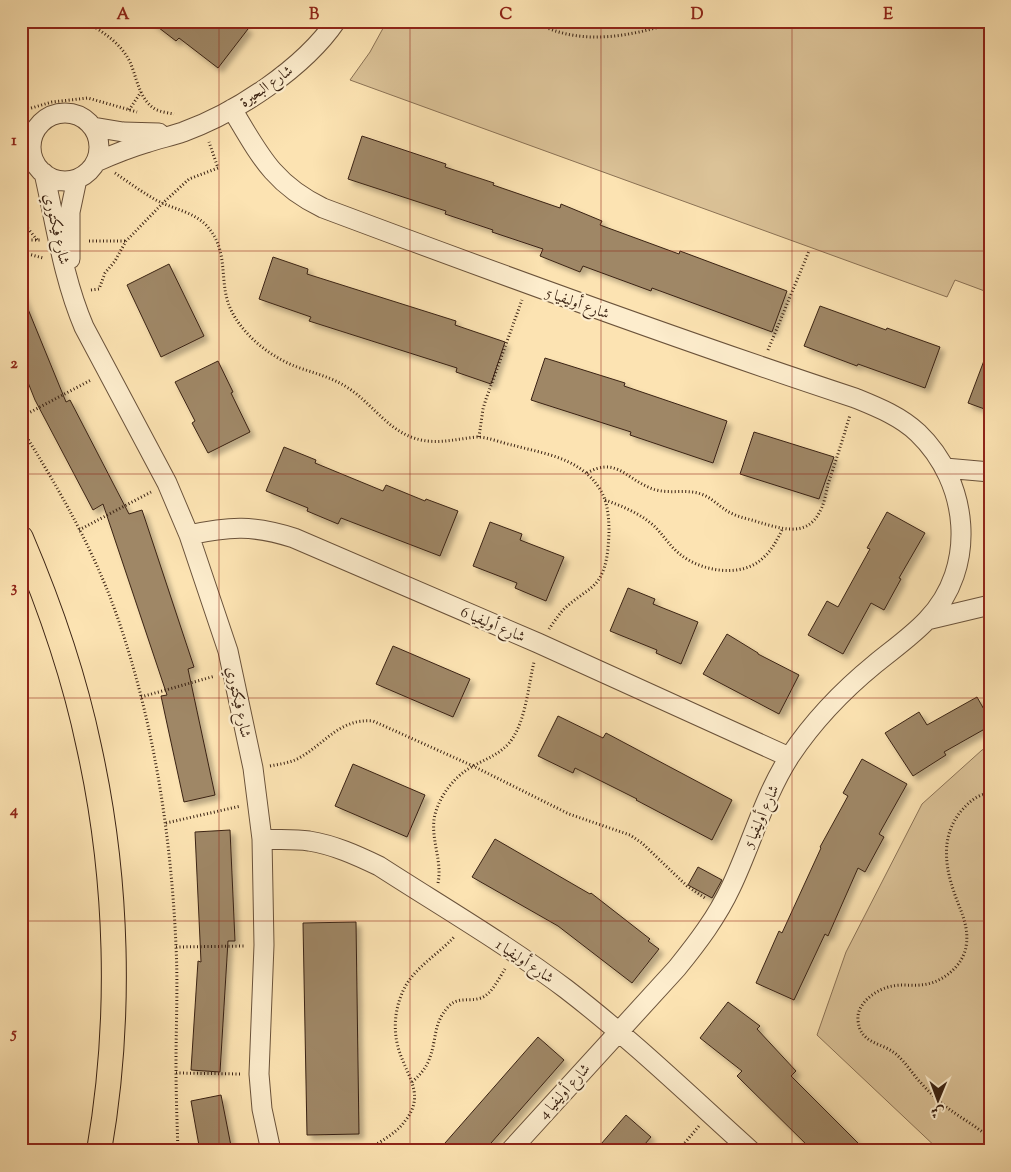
<svg xmlns="http://www.w3.org/2000/svg" width="1011" height="1172" font-family="'Sorts Mill Goudy',Amiri,serif">
<style>
.green{fill:#dbc297;stroke:#8b7255}
.building{fill:#9f8766;stroke:#3b2313;filter:url(#shadow)}
.lines{fill:none;stroke-linecap:round;stroke-linejoin:round}
.minor-casing{stroke:#6b533b;stroke-width:21}
.major-casing{stroke:#3b2313;stroke-width:26}
.path{stroke:#3b2313;stroke-width:3;stroke-dasharray:1 2.5;stroke-linecap:butt}
.minor{stroke:#fdedcd;stroke-width:19}
.major{stroke:#fce3b2;stroke-width:24}
.grid{fill:none;stroke:#8f2418;stroke-width:1;stroke-opacity:0.55}
.labels{text-anchor:middle;stroke-width:4.5;stroke-linejoin:round;paint-order:stroke}
.street-label{font-size:15px;fill:#3b2313;stroke:#fdedcd}
.neatline{fill:none;stroke:#8f2418;stroke-width:2}
.grid-label{font-size:16px;text-anchor:middle;font-weight:bold;fill:#8f2418}
</style>
<defs>
<filter id="shadow"><feDropShadow dx="4.5" dy="4.5" stdDeviation="2.5" flood-color="#0004"/></filter>
</defs>
<rect width="100%" height="100%" fill="#fce3b2"/>
<filter id="stains"><feTurbulence type="fractalNoise" baseFrequency=".004" numOctaves="4"/><feColorMatrix values="0 0 0 0 .2 0 0 0 0 .09 0 0 0 0 .02 0 0 0 .5 -.17"/></filter>
<radialGradient id="worn" r=".72"><stop offset=".6" stop-color="#630" stop-opacity="0"/><stop offset="1" stop-color="#630" stop-opacity=".3"/></radialGradient>
<path class="green" d="M387,21H990V293L955,280L947,297L350,80L370,52Z
M990,746V1151H940L817,1035L846,952L922,804L982,750Z"/>
<path class="building" d="M150,21H237L248,29L218,68L179,38L176,41Z
M362,136L446,164L445,167L494,183L493,185L560,208L561,204L602,221L600,225L679,254L680,251L787,291L772,332L652,288L651,291L583,266L580,272L540,256L543,249L492,232L493,230L445,214L446,211L348,179Z
M273,257L308,269L307,274L456,321L455,325L505,342L491,384L456,372L457,368L309,321L311,317L259,299Z
M169,264L204,336L161,357L127,285Z
M21,292L66,402L70,400L129,514L142,510L194,667L188,669L215,795L184,802L161,696L167,695L103,504L93,510L35,400L21,365Z
M820,306L886,330L887,328L940,347L925,388L858,364L857,366L804,346Z
M988,350H990V411L968,403Z
M545,358L625,383L624,386L727,421L713,463L630,435L631,432L531,400Z
M218,361L233,392L231,393L250,432L208,453L192,423L195,421L175,382Z
M754,432L834,457L819,499L740,474Z
M284,447L316,460L315,463L383,491L386,485L425,501L426,499L458,511L440,556L341,518L338,524L307,511L308,508L266,491Z
M887,512L925,533L899,578L901,579L884,610L871,603L843,654L808,635L827,601L838,607L870,549L867,548Z
M490,522L522,534L520,540L564,557L546,601L515,588L517,583L473,566Z
M628,588L655,599L653,604L698,622L681,664L656,653L657,650L610,631Z
M727,634L758,653V654L799,675L779,714L703,674Z
M393,646L470,679L453,717L376,684Z
M977,697L990,720V726L944,752L946,755L913,776L885,733L919,712L927,725Z
M558,716L603,738L606,733L732,800L712,840L636,800L637,799L575,768L573,773L538,756Z
M862,759L907,784L879,834L884,837L865,872L858,868L828,936L825,934L794,1000L756,983L779,931L782,933L821,848L820,847L848,796L843,793Z
M353,764L425,795L407,837L335,806Z
M230,830L235,941H228L220,1072L191,1070L198,961L201,962L195,832Z
M495,839L590,894L591,893L650,939L648,941L659,949L632,983L558,926L472,877Z
M698,867L722,880L712,898L688,885Z
M356,922L359,1134L307,1135L303,923Z
M728,1002L760,1026L757,1029L796,1071L791,1076L866,1151H813L737,1076L742,1071L700,1038Z
M538,1037L564,1060L484,1151H438Z
M221,1095L232,1151H200L191,1101Z
M626,1115L651,1137L639,1151H595Z"/>
<g class="lines">
<g class="minor-casing">
<path id="minor" d="M232,109C259,154 273,184 323,208C499,274 676,339 855,398C877,407 900,416 918,433C969,482 978,567 927,620C912,636 892,650 875,664C842,691 814,720 790,756C764,796 752,843 731,887C717,917 698,942 677,968L510,1151
M31 147a34 34 0 1 1 68 0a34 34 0 1 1-68 0Z
M93,127L123,132L159,133
M96,162C112,155 129,148 146,143C158,139 171,136 183,132C236,113 304,68 336,21
M44,173C56,225 63,278 84,327L167,483L189,535L228,651L253,768L262,839L264,945L259,1074L262,1109L271,1151
M70,259V212L77,179
M945,468L990,472
M189,535C230,526 253,525 294,538L538,643L789,757
M927,620L990,605
M262,839C278,840 294,839 309,841C334,845 356,855 379,866C441,906 506,944 566,989C631,1039 690,1096 751,1151"/>
</g>
<g class="major-casing">
<path id="major" d="M21,538C50,606 74,675 89,747C118,878 122,1019 99,1151"/>
</g>
<path class="path" d="M84,21C102,31 121,43 130,62C137,78 139,99 155,109C161,112 168,113 174,114
M533,21C564,39 599,40 634,33C646,31 656,27 668,26C691,23 714,25 738,21
M129,110L141,92
M21,111L52,102L88,98L137,112
M115,173C127,181 139,190 151,197C169,209 192,210 207,226C231,253 217,283 232,312C245,337 271,357 297,367C314,373 330,377 345,386C369,400 385,427 411,437C434,446 454,439 477,437C488,437 502,443 512,445C545,454 582,458 601,491C608,503 609,519 609,533C608,552 607,575 591,588C582,595 571,602 563,610C558,616 553,623 549,629
M21,220L38,241
M21,240H40
M89,241H126
M21,252L43,258
M91,290L99,289L105,273L115,261L126,241L163,203L189,179L218,168L209,142
M768,350L809,251
M21,417L91,380
M21,428C58,487 94,550 117,616C154,722 171,835 176,946C178,986 176,1025 176,1064C176,1093 177,1122 178,1151
M479,437L483,409L486,399L522,300
M587,473C615,457 625,477 648,487C667,496 684,488 701,494C713,498 721,509 733,514C741,518 750,519 758,522C779,528 806,538 819,513C824,505 826,494 828,484C836,461 843,438 850,415
M605,500C622,506 639,513 653,525C663,534 670,547 681,555C703,572 742,578 763,558C772,550 777,540 782,530
M79,530L151,492
M141,697L215,676
M270,766C280,764 290,763 299,758C326,743 340,718 373,721L473,766L569,814L630,835L642,843L687,886L705,898
M990,793C978,794 969,802 962,810C942,833 944,862 953,889C959,909 970,925 966,947C962,968 940,984 920,985C911,986 902,984 893,986C878,988 856,1003 858,1020C860,1045 883,1042 897,1055C907,1064 913,1075 922,1084C927,1090 933,1095 938,1100C953,1114 974,1124 990,1138
M166,823L241,806
M438,883C443,859 428,835 436,811C442,792 457,774 475,765C488,758 500,754 510,742C526,721 528,687 534,662
M176,947L246,946
M176,1073L241,1074
M412,1082C420,1075 427,1067 430,1057C437,1038 433,1024 448,1007C458,996 469,1002 481,998C492,994 499,978 505,969
M366,1151C379,1142 396,1134 405,1121C427,1094 405,1074 398,1047C393,1028 395,1009 403,991C413,968 439,954 455,936
M678,1151L699,1126"/>
<use href="#minor" class="minor"/>
<use href="#major" class="major"/>
</g>
<path class="grid" d="M219,21V1151M410,21V1151M601,21V1151M792,21V1151M21,251H990M21,474H990M21,698H990M21,921H990"/>
<g class="labels">
<g class="street-label">
<text transform="translate(266 86) rotate(-35)" y="5">شارع البحيرة</text>
<text transform="translate(57 229) rotate(77)" y="5">شارع فيكتوري</text>
<text transform="translate(578 303) rotate(20)" y="5">شارع أوليفيا 5</text>
<text transform="translate(493 624) rotate(23)" y="5">شارع أوليفيا 6</text>
<text transform="translate(239 702) rotate(78)" y="5">شارع فيكتوري</text>
<text transform="translate(761 816) rotate(-66)" y="5">شارع أوليفيا 5</text>
<text transform="translate(525 961) rotate(34)" y="5">شارع أوليفيا 1</text>
<text transform="translate(564 1091) rotate(-48)" y="5">شارع أوليفيا 4</text>
</g>
</g>
<rect width="1011" height="1172" fill="none" stroke="#fce3b2" stroke-width="55"/>
<g transform="translate(938 1100) rotate(181)" stroke="#fdedcd" stroke-width="4" paint-order="stroke">
<path d="M0-4L9 19L0 12L-9 19Z" fill="#3b2313"/>
<text y="-8" font-size="14" font-weight="bold" text-anchor="middle" fill="#3b2313">ش</text>
</g>
<rect x="28" y="28" width="956" height="1116" class="neatline"/>
<g class="grid-label">
<text x="123" y="19">A</text>
<text x="314" y="19">B</text>
<text x="506" y="19">C</text>
<text x="697" y="19">D</text>
<text x="888" y="19">E</text>
<text x="14" y="145">1</text>
<text x="14" y="368">2</text>
<text x="14" y="592">3</text>
<text x="14" y="815">4</text>
<text x="14" y="1038">5</text>
</g>
<rect width="100%" height="100%" filter="url(#stains)"/>
<rect width="100%" height="100%" fill="url(#worn)"/>
</svg>
